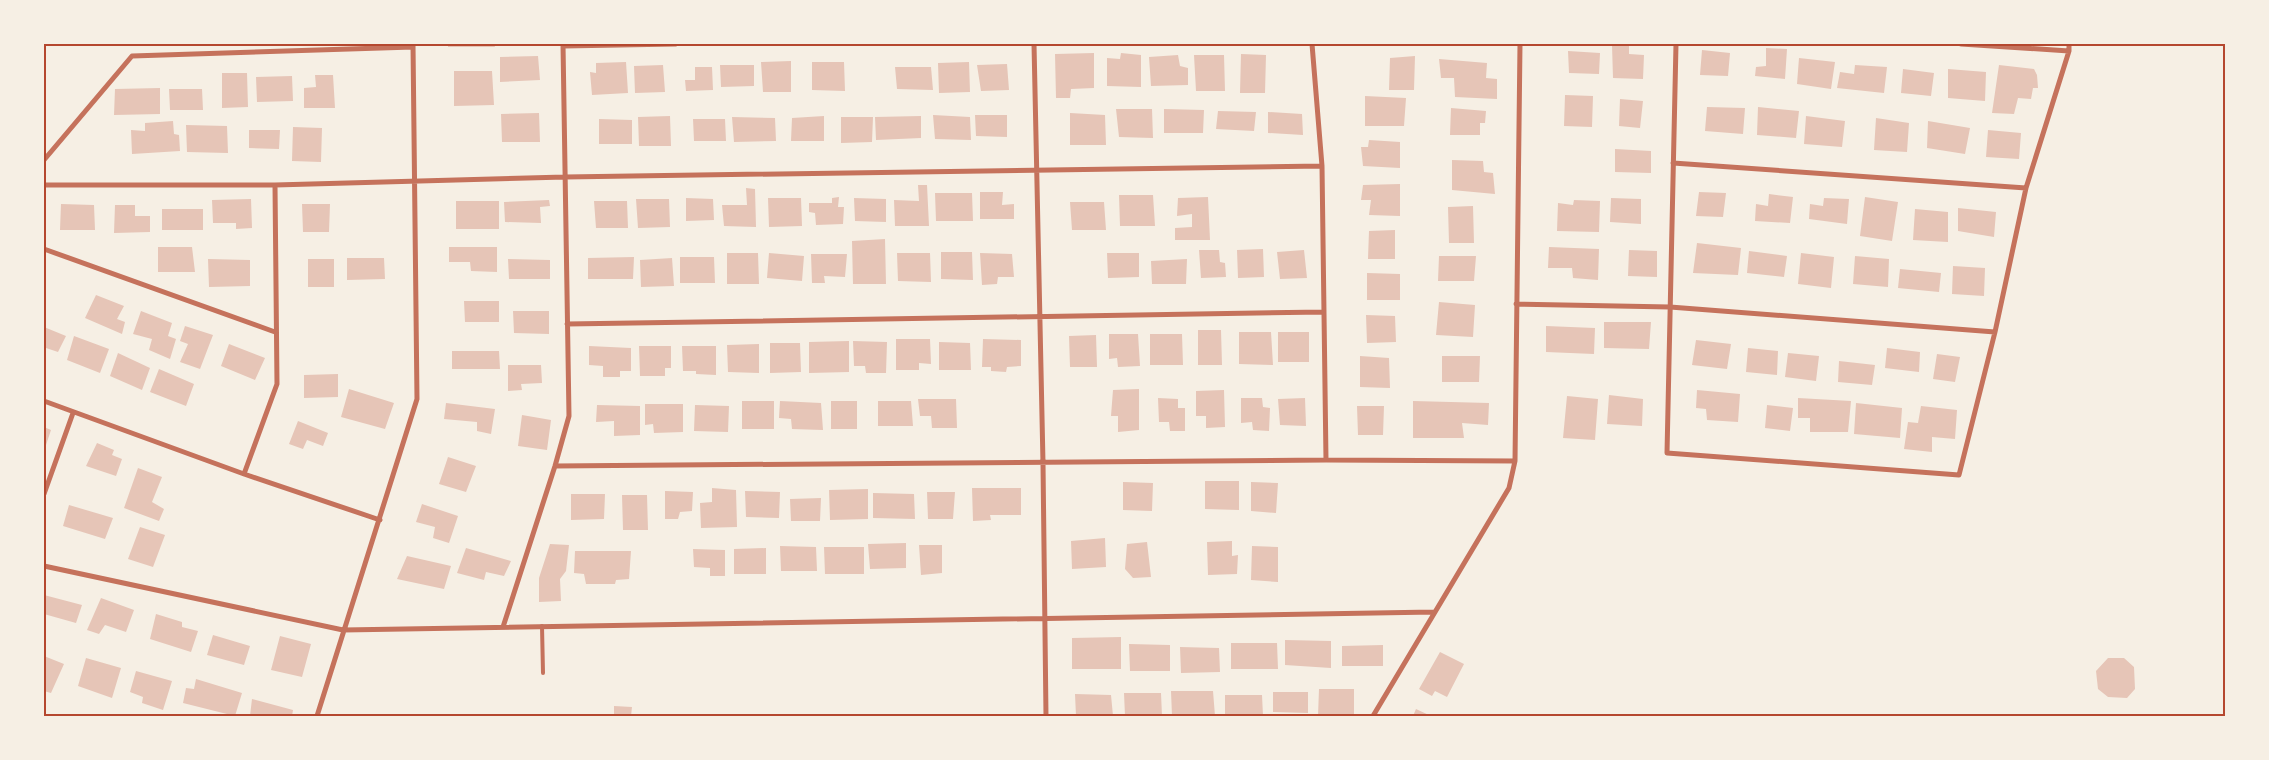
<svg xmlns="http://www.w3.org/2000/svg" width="2269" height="760" font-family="Karla,sans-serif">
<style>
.building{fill:#e6c5b7}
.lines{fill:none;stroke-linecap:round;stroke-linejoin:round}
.service{stroke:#c5725c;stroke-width:4}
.minor{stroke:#c5725c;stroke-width:5}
.neatline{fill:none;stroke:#b5482f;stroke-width:2}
</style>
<rect width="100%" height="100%" fill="#f6efe4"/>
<path class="building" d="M448,44H494L495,47H448Z
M1612,45L1629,46V54L1644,55L1643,79L1613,78Z
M1766,48L1787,49L1785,79L1755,76L1756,67L1766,66Z
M1702,50L1730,53L1728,76L1700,75Z
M1568,51L1600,53L1599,74L1569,73Z
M1094,53V88L1071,89L1070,98H1056L1055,54Z
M1121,53L1141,55V87L1107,86V58L1120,59Z
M1241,54L1266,55L1265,93H1240Z
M1178,55L1180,66L1188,68V85L1151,86L1149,57Z
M1194,55H1224L1225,91H1196Z
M538,56L540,80L500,82V57Z
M1415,56L1414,90H1389L1390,58Z
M1799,58L1835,62L1831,89L1797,84Z
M1439,59L1487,63L1486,78L1497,79V99L1455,97L1454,78H1441Z
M791,61V92H763L761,62Z
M626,62L628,93L592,95L590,72L596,73V63Z
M812,62H844L845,91L812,90Z
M969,62L970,92L939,93L938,63Z
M1007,64L1009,90L981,91L977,65Z
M663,65L665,92L635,93L634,66Z
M720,65H754V86L721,87Z
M1855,65L1887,67L1884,93L1837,88L1840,72L1854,74Z
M1999,65L2034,69L2037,75L2038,88H2033L2031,99L2018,98L2014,114L1992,113Z
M695,67H712L713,90L686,91L685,80H695Z
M895,67H931L933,90L897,89Z
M1903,69L1934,73L1931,96L1901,93Z
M1948,69L1986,72L1985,101L1948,98Z
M454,71H492L494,105L454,106Z
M222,73H247L248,107L222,108Z
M315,75H333L335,108H304V88L316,87Z
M292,76L293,101L257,102L256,77Z
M160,88V114L114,115L115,89Z
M169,89H202L203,110H170Z
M1565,95L1593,96L1592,127L1564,126Z
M1365,96L1406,98L1404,126H1365Z
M1620,99L1643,101L1640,128L1619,126Z
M1707,107L1745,108L1743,134L1705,131Z
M1758,107L1799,111L1796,138L1757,135Z
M1451,108L1486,111L1485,123H1480V135H1450Z
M1116,109H1152L1153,138L1119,137Z
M1164,109L1204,110L1203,133H1164Z
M1218,111L1256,112L1254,131L1216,129Z
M1268,112L1302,114L1303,135L1268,133Z
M539,113L540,142H502L501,114Z
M1070,113L1105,115L1106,145H1070Z
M933,115L970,117L971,140L935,139Z
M975,115H1007V137L976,136Z
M670,116L671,146H639L638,117Z
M824,116V141H791L792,118Z
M921,116V138L876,140L875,117Z
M1806,116L1845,121L1842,147L1804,144Z
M732,117L775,118L776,141L734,142Z
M841,117H873L872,142L841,143Z
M1876,118L1909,123L1907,152L1874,150Z
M599,119L632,120V144H599Z
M693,119H725L726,141H694Z
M173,121L174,134L179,135L180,151L132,154L131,130L145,131V123Z
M1928,121L1970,128L1965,154L1927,148Z
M186,125L227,126L228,153L187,152Z
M293,127L322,128L321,162L292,161Z
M249,130H280L279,149L249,148Z
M1988,130L2021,133L2019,159L1986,157Z
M1369,140L1400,142V168L1363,166L1361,147H1368Z
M1615,149L1651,151V173L1615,172Z
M1452,160L1483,161L1484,172L1493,173L1495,194L1452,190Z
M1400,184V216L1369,215L1371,200H1361L1363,185Z
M918,185H927L929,226H895L894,200L919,201Z
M746,188L755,189L756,227L724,226L722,205H747Z
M980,192H1003L1002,205L1014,204V219H980Z
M1699,192L1726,193L1723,217L1696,216Z
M935,193H972L973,221H936Z
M1769,194L1793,197L1790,223L1755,221L1756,204L1768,206Z
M1119,195H1153L1155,226H1120Z
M839,197L838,207H844L843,224L816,225L815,213L809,212V203H832V198Z
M1208,197L1210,240H1175V228L1192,227V214L1177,216L1178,198Z
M1865,197L1898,202L1892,241L1860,236Z
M686,198L713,199L714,220L686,221Z
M768,198H801L802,226L769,227Z
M854,198L886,199V222L855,221Z
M1611,198L1641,199V224L1610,222Z
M1824,198L1849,199L1847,224L1809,219L1810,204L1823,206Z
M251,199L252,228L236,229V223H213L212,200Z
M636,199H669L670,227L638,228Z
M549,200L550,206L540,207L541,223L505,222L504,202Z
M1574,200L1600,201L1599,232L1557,231L1558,203L1573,205Z
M456,201H499V229H456Z
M594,201H627L628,228H596Z
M1070,202H1104L1106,230H1072Z
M61,204L94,205L95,230H60Z
M302,204H330L329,232H303Z
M115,205H135V216H150V232L114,233Z
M1473,206L1474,243H1449L1448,207Z
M1958,208L1996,212L1994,237L1958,231Z
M162,209H203V230H162Z
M1915,209L1948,212V242L1913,240Z
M1395,230V259H1368L1369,231Z
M885,239L886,284H853L852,241Z
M1697,243L1741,248L1738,275L1693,273Z
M158,247H192L195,272H158Z
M449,247H497V272L471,271L470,262H449Z
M1549,247L1599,249L1598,280L1573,278L1572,268H1548Z
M1263,249L1264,277L1238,278L1237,250Z
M1199,250H1219L1220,262L1225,263L1226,277L1201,278Z
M1304,250L1307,278L1280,279L1277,252Z
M1629,250L1657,251V277L1628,276Z
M1749,251L1787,256L1784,277L1747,273Z
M941,252H972L973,280L941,279Z
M727,253H758L759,284H727Z
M769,253L804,256L802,281L767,278Z
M897,253H930L931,282L898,281Z
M980,253L1012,254L1014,277H998L997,284L982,285Z
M1107,253H1139V277L1108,278Z
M1801,253L1834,257L1831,288L1798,284Z
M811,254H847L845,277L824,276L825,283H812Z
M1439,256H1476L1474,281H1438Z
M1855,256L1889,259L1888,287L1853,284Z
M634,257L633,279H588V258Z
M680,257H714L715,283H680Z
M347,258H384L385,279L347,280Z
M672,258L674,286L641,287L640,260Z
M208,259L250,260V286L209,287Z
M308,259H334V287H308Z
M508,259L550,260V279H509Z
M1187,259L1186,284H1152L1151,261Z
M1953,266L1985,268L1984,296L1952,294Z
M1900,269L1941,273L1939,292L1898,288Z
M1367,273L1400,274V300H1367Z
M96,295L124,306L117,319L125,322L122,334L85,318Z
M464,301H499V322H465Z
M1439,302L1475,305L1473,337L1436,335Z
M141,311L172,323L168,336L176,339L170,359L149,350L152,339L133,334Z
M513,311H549V334L514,333Z
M1366,315L1395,316L1396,342L1367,343Z
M1604,322H1651L1649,349L1604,348Z
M185,326L213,335L200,369L180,362L188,344L180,341Z
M1546,326L1595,328L1594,354L1546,352Z
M44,327L66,336L58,352L46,348L44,353Z
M1198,330H1221L1222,365H1198Z
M1239,332H1271L1273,365L1239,364Z
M1278,332H1309V362H1278Z
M1109,334H1138L1140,366L1118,367L1117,358L1109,359Z
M1150,334H1182L1183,365H1150Z
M1096,335L1097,367H1070L1069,336Z
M74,336L109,349L100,373L67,360Z
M896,339H930L931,364L919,363V370H896Z
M983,339L1021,340V366L1007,367L1006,372L991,371V367H982Z
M1696,340L1731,344L1727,369L1692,365Z
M849,341V372L809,373V342Z
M853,341L887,342L886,373H866L865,366H854Z
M939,342L970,343L971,370H939Z
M770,343H800L801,372L770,373Z
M229,344L265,358L255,380L221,366Z
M759,344V373L728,372L727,345Z
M589,346L631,348V371H620V377H603V366L589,365Z
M639,346H671V368H665V376H640Z
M682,346H716V375L696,374V371H683Z
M1748,348L1778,351L1777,375L1746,372Z
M1887,348L1920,352L1919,372L1885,368Z
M452,351H499L500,369H452Z
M118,353L150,368L142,390L110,376Z
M1788,353L1819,356L1816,381L1785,377Z
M1937,354L1960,357L1955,382L1933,379Z
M1360,356L1389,358L1390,388L1360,387Z
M1442,356H1480L1479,382H1442Z
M1839,361L1875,365L1872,385L1838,382Z
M508,365H541L542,383L521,384L522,390L508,391Z
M159,369L194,384L186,406L150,392Z
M338,374V397L304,398V375Z
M349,389L394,403L385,429L341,417Z
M1139,389V430L1118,432V416H1111L1113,390Z
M1224,390L1225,427L1206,428V416H1196V391Z
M1697,390L1740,394L1738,422L1707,420L1706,409L1696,408Z
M1609,395L1643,399L1642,426L1607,424Z
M1567,396L1598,399L1595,440L1563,438Z
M1158,398L1178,399V408H1185V431H1170L1169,422H1159Z
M1241,398H1262L1263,407L1270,408L1269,431L1253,430L1252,422L1241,423Z
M1305,398L1306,426L1280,425L1278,399Z
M1798,398L1851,401L1848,432H1810V418H1798Z
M918,399H956L957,428H932L931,416H920Z
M742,401H774V429H742Z
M780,401L821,403L823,430L792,429L791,419L779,418Z
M831,401H857V429H831Z
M878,401H911L913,426H878Z
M1413,401L1489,403L1488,425L1462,423L1464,438H1413Z
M446,403L495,409L491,434L477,431V422L444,419Z
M1856,403L1902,408L1900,438L1854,434Z
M645,404H683V432L654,433L653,424L645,425Z
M597,405L640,406V435L614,436V421L596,422Z
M695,405L729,406L728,432L694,431Z
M1767,405L1793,408L1790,431L1765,428Z
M1357,406H1384L1383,435H1358Z
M1921,406L1957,410L1955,439L1932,437V452L1904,449L1908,422L1918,423Z
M522,415L551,420L547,450L518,446Z
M298,421L328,433L323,446L307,440L303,449L289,444Z
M44,427L51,430L44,451Z
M97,443L114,450L112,455L122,459L116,476L86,466Z
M448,457L476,466L466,492L439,484Z
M138,468L162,477L152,502L164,509L159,521L124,508Z
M1205,481H1239V510L1205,509Z
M1123,482L1153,483L1152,511L1123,510Z
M1251,482L1278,483L1276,513L1251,511Z
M712,488L736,490L737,527L701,528L700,503L712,502Z
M972,488H1021V515H990L991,520L973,521Z
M868,489V519L830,520L829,490Z
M665,491L693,492L692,511L680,512L678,519H665Z
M745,491L780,492L779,518L746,517Z
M927,492H955L953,519H928Z
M873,493L914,494L915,519L873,518Z
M571,494H605L604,519L571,520Z
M622,495H647L648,530H623Z
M821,498L820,521H791L790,499Z
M422,504L458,516L449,543L433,538L435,527L416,522Z
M69,505L113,518L105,539L63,526Z
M140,527L165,535L153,567L128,559Z
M1105,538L1106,567L1072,569L1071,541Z
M1232,541V556L1238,555L1237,574L1208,575L1207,542Z
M1147,542L1151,577L1133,578L1125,569L1127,544Z
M906,543V568L870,569L868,544Z
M550,544L569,545L566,571L560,579L561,601L539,602V578Z
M919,545H942V573L921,575Z
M780,546L816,547L817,571H781Z
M1252,546L1278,547V582L1251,580Z
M824,547H864V574H825Z
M466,548L511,561L504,576L486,572L484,580L457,573Z
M766,548V574H734V549Z
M693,549L725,550V576H710V568L694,567Z
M575,551H631L629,579L616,580L615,584H586L584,574L574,573Z
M407,556L451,566L444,589L397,579Z
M44,595L82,605L76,623L44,614Z
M101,598L134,610L126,632L105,625L99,634L87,630Z
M156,614L182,622V627L198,631L191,652L150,639Z
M213,635L250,646L244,665L207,655Z
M280,636L311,644L302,677L271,670Z
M1121,637V669H1072V638Z
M1285,640L1331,641V668L1285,665Z
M1231,643H1277L1278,669H1231Z
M1129,644L1170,645V671H1130Z
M1383,645V666H1342V646Z
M1180,647L1219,648L1220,672L1181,673Z
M1440,652L1464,664L1447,697L1435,691L1432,696L1419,689Z
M44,656L64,664L51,693L44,691Z
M86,658L121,668L112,698L78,686Z
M2108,658H2124L2134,667L2135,689L2127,698L2108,697L2098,689L2096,671Z
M136,671L172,681L163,710L142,703L143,697L130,692Z
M196,679L242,693L235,716L183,703L186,688L194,689Z
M1319,689H1354V716H1318Z
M1171,691H1213L1215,716H1172Z
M1273,692H1308V713L1273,712Z
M1124,693H1161L1162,716H1125Z
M1075,694L1111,695L1113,716H1076Z
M1225,695H1262L1263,716H1225Z
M252,699L293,710L292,716H250Z
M614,706L632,707L631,716H614Z
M1416,709L1431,716H1413Z"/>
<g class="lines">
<path class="service" d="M542,626L543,673"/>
<path class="minor" d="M1034,44L1043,463L1046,716
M1312,44L1322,166L1326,460
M1676,44L1667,453L1959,475L1995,332L2026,188L2069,51V44
M1961,44L2069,51
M563,46L676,44
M44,160L132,56L413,47
M1673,163L2026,188
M44,185H275L565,177L1322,166
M44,249L275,332
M1516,304L1670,307L1995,332
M567,324L1324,312
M44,401L244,474L380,520
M555,466L1326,460L1515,461
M244,474L277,384L275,185
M44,494L73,413
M44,566L343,630L1434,612
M503,627L555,466L569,416L563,44
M317,716L417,399L413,44
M1373,716L1509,488L1515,461L1520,44"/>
</g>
<rect width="2269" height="760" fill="none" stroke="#f6efe4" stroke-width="90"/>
<rect x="45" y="45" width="2179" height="670" class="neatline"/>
</svg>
